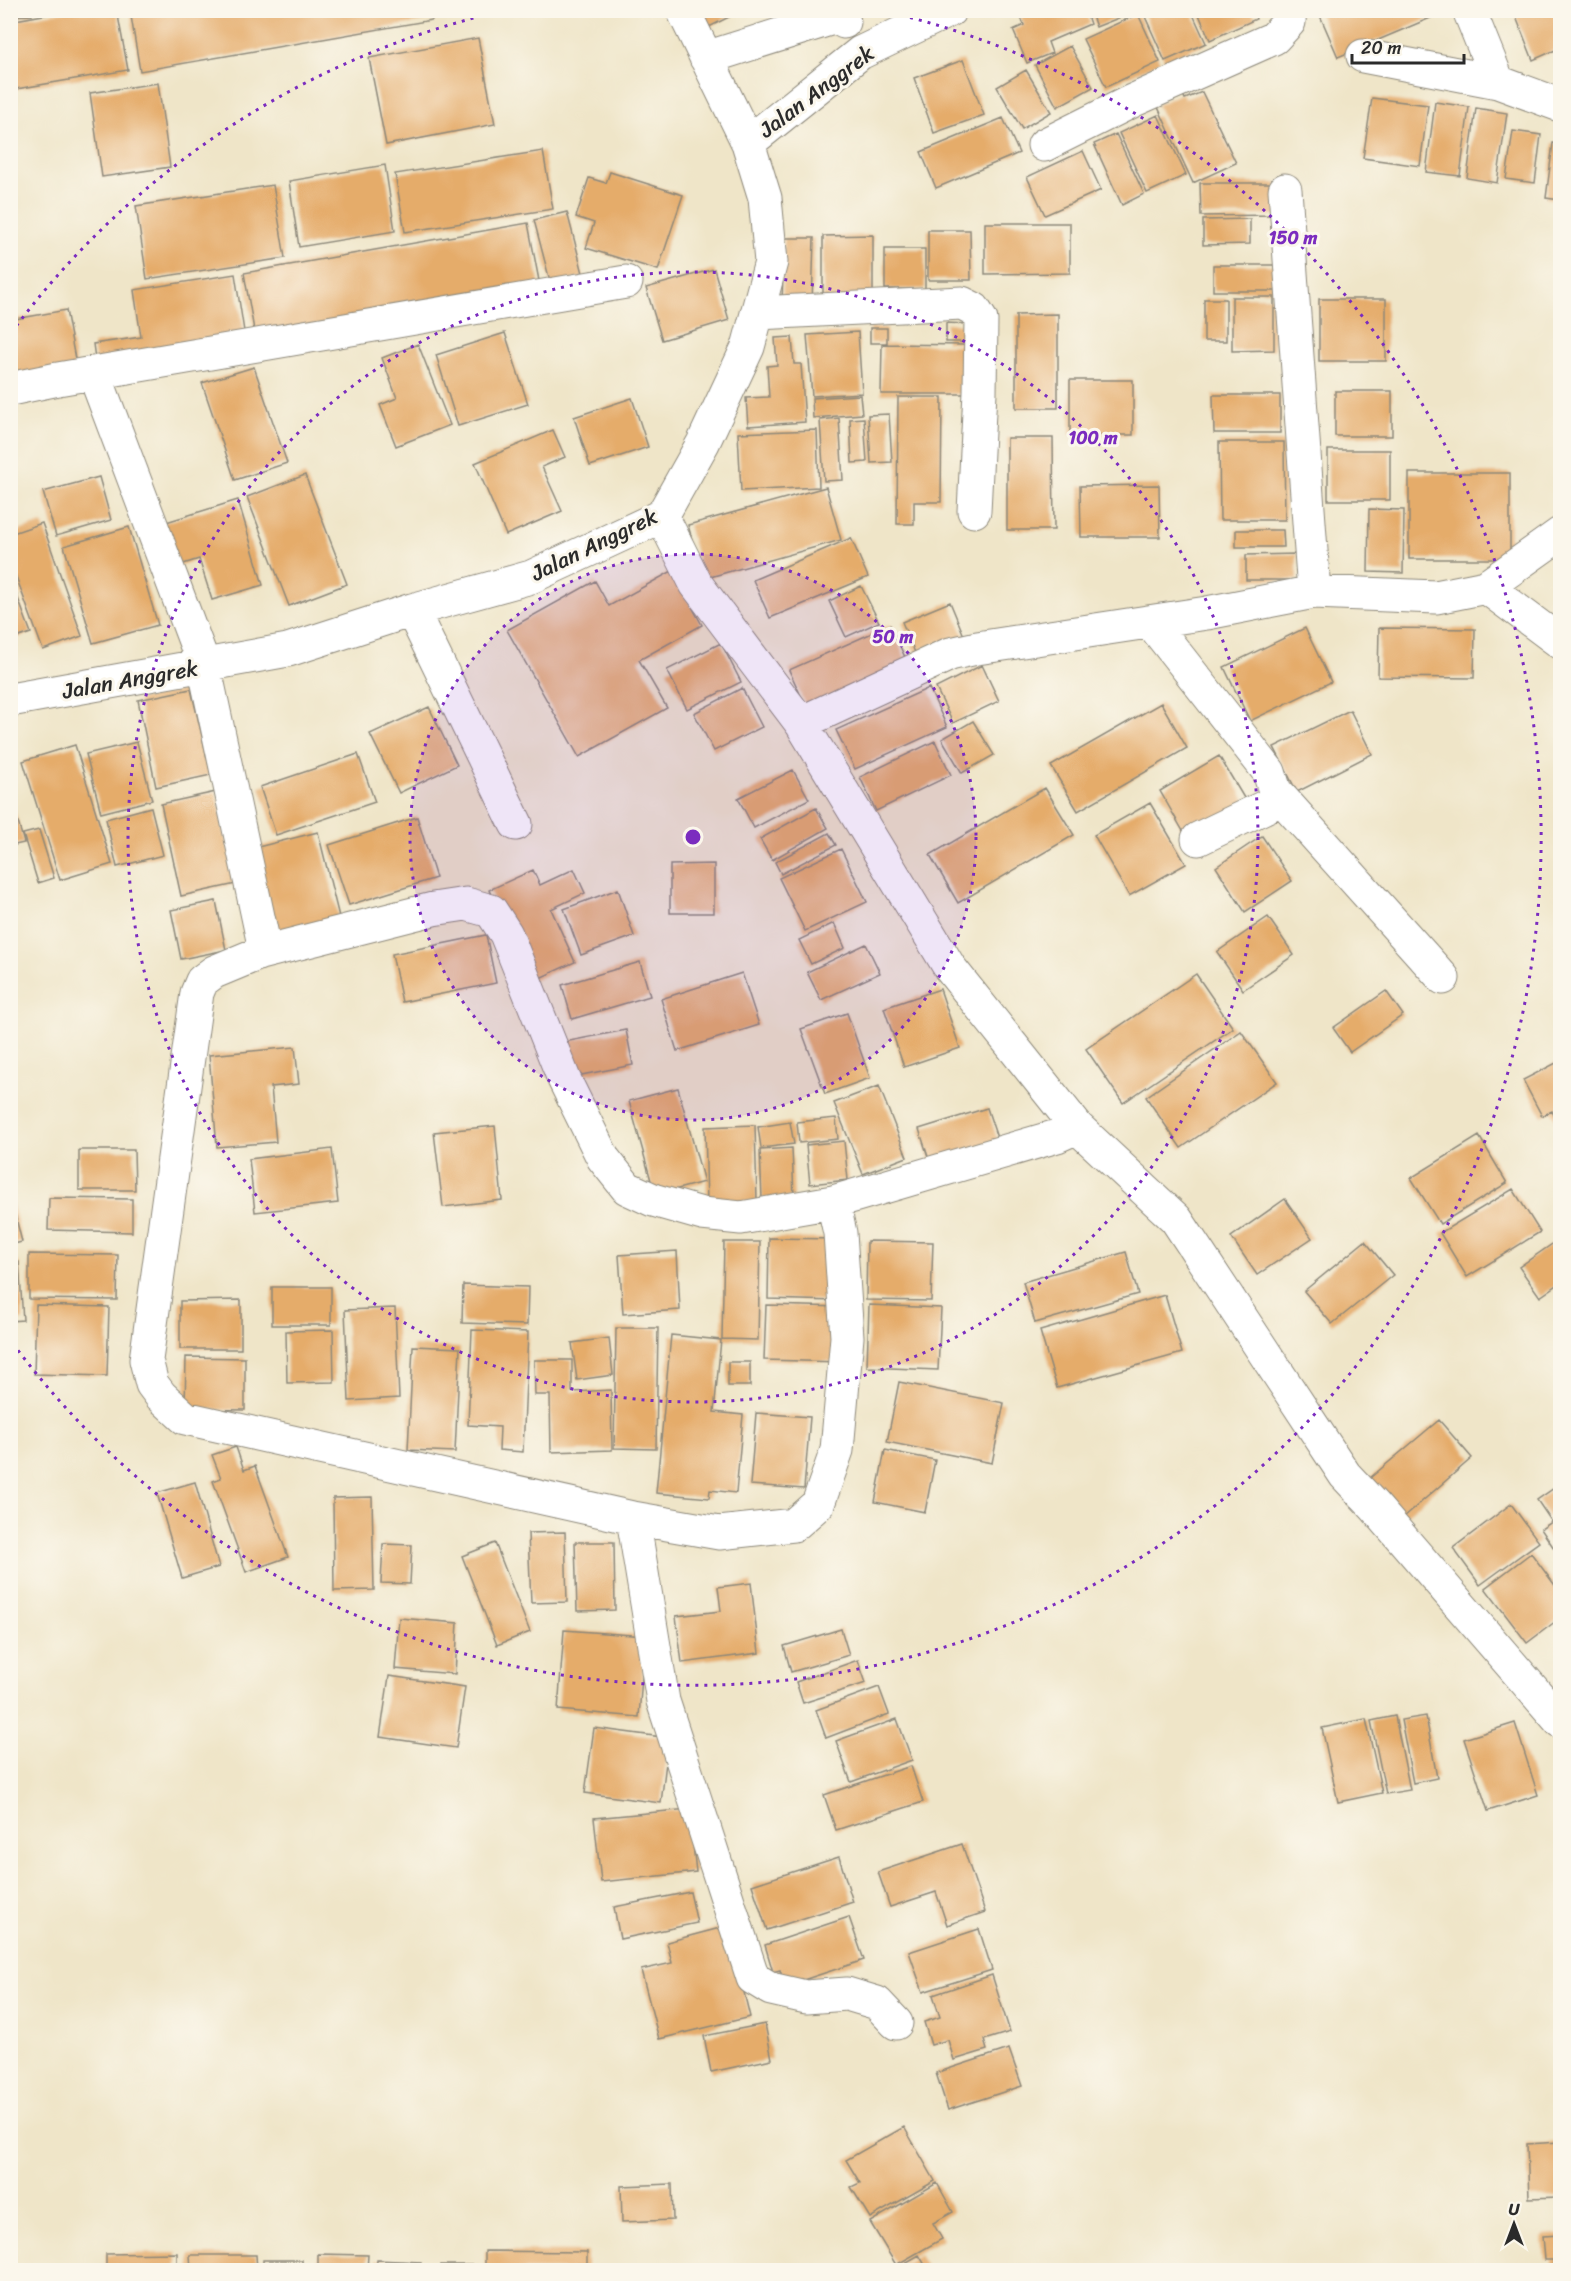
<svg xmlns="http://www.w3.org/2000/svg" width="1571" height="2281" font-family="Sriracha,sans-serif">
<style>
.building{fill:#e5ac6b}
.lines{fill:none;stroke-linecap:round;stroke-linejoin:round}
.minor-casing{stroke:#8d887a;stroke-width:35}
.minor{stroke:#fff;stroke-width:33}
.ring{fill:none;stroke:#7b2cbf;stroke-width:3;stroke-dasharray:3 6}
.labels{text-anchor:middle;stroke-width:6;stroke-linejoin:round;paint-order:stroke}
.street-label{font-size:22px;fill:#2b2b2b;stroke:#fbf7ec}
.centre{fill:#7b2cbf;stroke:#fbf7ec;stroke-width:3}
.ring-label{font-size:18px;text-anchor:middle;font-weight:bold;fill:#7b2cbf;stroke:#fbf7ec;stroke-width:6;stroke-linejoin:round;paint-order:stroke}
</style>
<rect width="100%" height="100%" fill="#fbf7ec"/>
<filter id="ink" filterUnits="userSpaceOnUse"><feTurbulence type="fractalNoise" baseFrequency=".0167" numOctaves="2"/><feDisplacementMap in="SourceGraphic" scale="12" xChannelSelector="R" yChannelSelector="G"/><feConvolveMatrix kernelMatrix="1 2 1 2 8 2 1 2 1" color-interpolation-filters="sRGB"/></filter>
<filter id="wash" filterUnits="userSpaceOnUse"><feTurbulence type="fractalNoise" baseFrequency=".008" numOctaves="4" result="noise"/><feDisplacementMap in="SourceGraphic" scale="24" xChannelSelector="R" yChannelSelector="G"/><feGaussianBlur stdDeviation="1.35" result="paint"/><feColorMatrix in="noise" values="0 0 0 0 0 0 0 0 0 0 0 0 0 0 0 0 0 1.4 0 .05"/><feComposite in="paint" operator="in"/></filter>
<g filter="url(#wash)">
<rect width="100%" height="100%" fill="#efe5c8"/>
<g id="blocks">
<path class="building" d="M10,10H32V15L10,16Z
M71,10H117L128,70L10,90V21Z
M130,10H430L432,20L140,71Z
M689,10H743L699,32Z
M1018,10H1085L1090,24L1048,42L1052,53L1027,63L1013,30L1024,25Z
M1090,10H1136V11L1096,27Z
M1147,10H1191L1206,43L1165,61L1143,12Z
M1197,10H1252L1256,19L1210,40Z
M1531,10H1560V48L1533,60L1516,17Z
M1318,11H1447L1338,57Z
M1138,14L1160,62L1106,87L1083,39Z
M478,38L495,124L386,145L369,58Z
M1070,46L1093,87L1057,107L1035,65Z
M963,60L984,115L934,133L914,78Z
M1026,70L1051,112L1022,129L997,87Z
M158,83L170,167L102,177L90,93Z
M1202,92L1236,163L1193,183L1157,105L1182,93L1185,99Z
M1372,98L1428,105L1420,166L1363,158Z
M1435,102L1469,107L1460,176L1426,172Z
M1476,108L1507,113L1497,183L1467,178Z
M1158,115L1186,175L1147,193L1119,133Z
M1003,118L1019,153L936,188L921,152Z
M1513,131L1541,135L1535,183L1506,179Z
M1116,134L1144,194L1122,205L1094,144Z
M1553,143L1560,144V200L1546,198Z
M543,151L553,209L405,232L395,174Z
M1083,151L1101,190L1045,215L1027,177Z
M385,165L395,231L299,247L289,181Z
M610,172L683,195L658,270L586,248L594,223L576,217L589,178L606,183Z
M1200,183H1277V215L1201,216Z
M273,185L285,258L147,279L136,206Z
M567,212L584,277L551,285L534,220Z
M1250,219V244L1203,245V220Z
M528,223L540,286L255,336L244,273Z
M985,223H1070V273L985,274Z
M928,230H970L971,280H928Z
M873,235V300H823V236Z
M784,238H814L812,305H782Z
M885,249H925V289H885Z
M1213,265H1277V291H1213Z
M714,269L729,320L662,340L646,288Z
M235,274L246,344L96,366L93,344L141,337L134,290Z
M1232,297H1274V350L1232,351Z
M1204,299H1226V341H1204Z
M1319,299H1386V361H1319Z
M66,310L77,370L10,383V320Z
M1058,314V408H1016V315Z
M946,323L968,324V342H946Z
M870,328H887V343H870Z
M858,332L862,393L812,396L807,335Z
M505,333L528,404L458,426L436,355Z
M792,337L794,364H801L805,422L748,426L746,398L769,397L767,366L777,365L775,338Z
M418,344L450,425L396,446L380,405L397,398L382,358Z
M882,344L971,345L970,394H881Z
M254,367L287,463L235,480L202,383Z
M1070,380H1133V435H1070Z
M1335,391H1392V436H1335Z
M860,395L862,414L813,418L812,398Z
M1213,395H1280V433H1214Z
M898,397H942L941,502H914V524H897Z
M632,398L648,447L590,466L574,417Z
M889,414L892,462L871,463L868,415Z
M839,418L843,480L824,481L820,420Z
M864,418L867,462L852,463L850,419Z
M553,430L565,457L542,467L562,511L506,535L475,463Z
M817,430L819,487L741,491L738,433Z
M1007,438H1053L1054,530H1007Z
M1219,442H1284L1285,520H1220Z
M1328,450H1390V500H1328Z
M1409,473H1510V559H1409Z
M305,475L347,584L289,606L247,497Z
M99,477L111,520L56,536L43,492Z
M1159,485L1160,537H1081L1080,486Z
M826,487L841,540L703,579L688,525Z
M238,500L263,585L212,600L199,559L177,566L163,523Z
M1369,509L1404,510L1403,573L1368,572Z
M42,523L82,636L43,650L10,560V534Z
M129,527L158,625L93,643L64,546Z
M1236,530H1283L1284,547H1236Z
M851,538L868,577L770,618L753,580Z
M1297,554V580H1246V555Z
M672,571L702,625L639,660L667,708L579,757L507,630L595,581L609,606Z
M10,577L31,633L10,640Z
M861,586L879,622L846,637L829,601Z
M950,602L967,643L919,662L902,622Z
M890,625L910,668L809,713L789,670Z
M1305,628L1331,682L1250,721L1224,667Z
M1379,628L1475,629L1474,678L1378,677Z
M721,643L741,682L687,709L667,670Z
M982,665L999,701L953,723L936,688Z
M742,688L762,727L714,751L694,713Z
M929,688L947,727L855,769L836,730Z
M191,689L211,775L156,787L138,700Z
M1161,703L1187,748L1078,811L1051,766Z
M429,707L457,765L399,793L370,734Z
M1350,710L1372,754L1297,792L1274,747Z
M973,721L994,755L962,773L942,739Z
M935,741L951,775L876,811L860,777Z
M137,742L152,800L101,813L86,754Z
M75,745L112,864L60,880L23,761Z
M358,754L375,802L276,835L260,787Z
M1219,756L1247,803L1187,838L1160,791Z
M793,770L809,799L754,828L738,798Z
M1045,788L1074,835L958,903L930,855Z
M216,792L236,884L181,896L161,804Z
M10,794L24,843L10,846Z
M1150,803L1186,864L1129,896L1094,835Z
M151,807L163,855L117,867L106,819Z
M816,808L828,828L772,860L760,839Z
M417,817L436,878L349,905L329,845Z
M39,830L54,878L38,883L23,834Z
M318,832L341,925L273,942L250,849Z
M829,833L836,845L781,874L775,862Z
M1262,836L1292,881L1245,912L1216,867Z
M841,849L867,902L805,931L779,878Z
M714,864V913H670V865Z
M574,869L585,893L551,909L575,962L531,982L489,890L533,870L540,885Z
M618,889L634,936L581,955L564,909Z
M216,901L226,950L181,959L171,910Z
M1268,917L1294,955L1243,990L1217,952Z
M834,923L845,948L811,964L799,940Z
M486,935L496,983L402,1002L392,954Z
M866,944L880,973L821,1000L807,972Z
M640,962L650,996L572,1019L562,985Z
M742,973L759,1025L677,1051L661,999Z
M1196,974L1233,1028L1123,1103L1086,1049Z
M940,989L960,1048L904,1067L884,1008Z
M1386,991L1403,1015L1350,1052L1333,1028Z
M847,1013L870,1078L825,1094L801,1029Z
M626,1030L633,1065L571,1077L564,1042Z
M1241,1031L1277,1082L1181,1148L1146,1097Z
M295,1047L299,1084L271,1087L276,1142L217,1147L209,1055Z
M1560,1061V1127L1552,1111L1542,1116L1523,1080Z
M879,1086L907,1157L863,1174L834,1103Z
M678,1088L704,1182L655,1195L629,1101Z
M987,1108L1001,1150L933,1172L919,1129Z
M836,1118L838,1139L799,1143L797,1122Z
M790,1122L794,1144L761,1148L758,1127Z
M755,1125L757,1201L707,1203L705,1127Z
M495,1126L502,1200L443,1207L434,1132Z
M1479,1136L1507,1183L1440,1224L1411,1178Z
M844,1141L848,1180L810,1184L806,1145Z
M792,1148L794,1198L762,1199L760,1150Z
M332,1149L338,1203L255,1212L249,1159Z
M79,1150H134L135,1190H79Z
M1513,1189L1540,1232L1467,1277L1440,1233Z
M10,1194L22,1242L10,1245Z
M49,1198L132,1199V1232L48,1230Z
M1285,1199L1312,1238L1257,1275L1231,1237Z
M769,1238L836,1239L835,1301L768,1299Z
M1558,1240L1560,1243V1283L1540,1297L1519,1267Z
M867,1241L933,1242L931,1301L866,1300Z
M1365,1241L1393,1275L1332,1324L1304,1291Z
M724,1242H760L758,1340L722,1339Z
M677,1251L680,1310L623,1314L619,1255Z
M1126,1252L1138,1294L1035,1323L1023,1282Z
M29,1254L118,1255L117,1300L29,1299Z
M10,1262H19L23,1320L10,1321Z
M463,1285L528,1287L527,1325L462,1323Z
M272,1287H331V1325H272Z
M1165,1295L1182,1353L1057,1388L1040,1331Z
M241,1300V1349H180V1301Z
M36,1305L109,1307L107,1376L34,1374Z
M766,1305L844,1307L842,1362L764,1360Z
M869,1305L941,1308L938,1370L867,1367Z
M395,1308L399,1398L349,1401L345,1310Z
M616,1328H658L656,1449L614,1448Z
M333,1330L334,1382L287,1383L286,1331Z
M472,1330L528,1332L523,1452L499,1450L500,1427L468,1425Z
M671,1335L721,1340L714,1412L743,1415L736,1493L710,1490L709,1498L656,1493Z
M609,1338L613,1375L577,1380L572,1343Z
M413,1346L460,1348L455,1452L408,1450Z
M186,1357L245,1358V1410L185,1409Z
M534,1360H572V1392L611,1390L612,1450L551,1452L550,1395H535Z
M728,1362H750V1386H728Z
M899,1382L1004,1403L992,1463L887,1442Z
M756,1413L810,1417L804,1489L750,1485Z
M1439,1420L1472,1458L1404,1517L1370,1478Z
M236,1447L244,1470L255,1466L288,1557L246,1572L213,1481L221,1478L212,1455Z
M885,1450L935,1460L925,1512L875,1502Z
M195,1482L219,1567L182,1578L157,1493Z
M1560,1484V1557L1541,1529L1552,1522L1537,1500Z
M372,1497L374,1590L334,1591L333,1498Z
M1511,1504L1539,1542L1480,1585L1453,1548Z
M565,1532L567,1602L531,1603L528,1533Z
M575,1542H614L615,1610L577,1611Z
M495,1543L530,1632L497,1645L462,1556Z
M383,1544L412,1545L410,1584L381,1583Z
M1531,1553L1560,1592V1618L1527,1643L1485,1588Z
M751,1583L759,1653L682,1663L676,1616L721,1611L718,1587Z
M399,1618L458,1623L455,1674L395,1669Z
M841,1629L849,1655L791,1672L784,1646Z
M564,1630L645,1636L639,1717L558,1710Z
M858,1660L866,1683L803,1703L796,1682Z
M389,1676L465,1687L456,1748L380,1737Z
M879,1687L889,1714L826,1738L816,1710Z
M1395,1716L1410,1790L1386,1794L1371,1721Z
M1426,1716L1437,1778L1413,1783L1401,1720Z
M897,1719L912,1760L851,1782L836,1741Z
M1366,1719L1382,1793L1338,1802L1322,1728Z
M1515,1723L1538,1795L1488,1811L1464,1739Z
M594,1728L669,1738L661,1803L585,1793Z
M911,1766L923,1802L836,1830L824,1795Z
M689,1809L696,1872L601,1882L594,1818Z
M962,1844L985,1912L947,1925L936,1892L890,1907L878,1872Z
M839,1857L853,1902L767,1930L752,1885Z
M690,1892L697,1923L620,1939L614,1907Z
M849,1917L864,1960L785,1986L780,1970L773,1972L765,1945Z
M720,1928L726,1948L733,1947L750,2017L659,2039L641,1970L672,1963L667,1942Z
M979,1929L992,1970L923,1992L909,1952Z
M992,1975L1010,2032L984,2040L987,2050L954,2060L948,2040L931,2045L924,2022L940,2017L933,1995Z
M765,2024L772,2059L711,2072L704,2036Z
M1009,2049L1022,2086L948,2110L936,2073Z
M904,2127L935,2181L870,2218L851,2187L860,2183L846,2160Z
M1560,2142V2197L1529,2198L1527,2144Z
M937,2183L953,2212L933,2223L942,2239L896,2265L870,2222Z
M672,2184L673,2220L622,2222L621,2186Z
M1560,2235V2270H1553V2260H1545L1543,2236Z
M485,2251L587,2252V2270H485Z
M177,2253V2270H106V2254Z
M318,2254L368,2255L367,2270H318Z
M190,2255H256L257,2270H191Z
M919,2255L928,2270H893Z
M263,2260H302V2270H263Z
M377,2260L421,2262L420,2270H376Z
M441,2265H479V2270H441Z"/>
</g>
</g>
<g filter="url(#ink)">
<use href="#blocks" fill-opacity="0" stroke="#8d887a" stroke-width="1.5"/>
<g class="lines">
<g class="minor-casing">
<path id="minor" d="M683,10L748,143
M1469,10L1498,82
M1363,56L1498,82L1560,105
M706,58L836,17L844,22
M1044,145L1132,101L1274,38L1289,22L1290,10
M1285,190L1314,592
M757,313L962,303L974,309L981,320L980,392L974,511
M94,373L204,665L263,940L260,953L214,972L202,981L197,993L146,1360L152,1384L161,1396L185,1418L633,1518L719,1533L794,1525L818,1504L837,1450L847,1337L840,1233L833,1202
M10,389L58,379L626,282
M662,516L696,584L801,723L950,968L1077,1127L1176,1219L1345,1475L1375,1507L1560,1721
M1560,534L1486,587L1560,642
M412,610L516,824
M1151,622L1269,772L1275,791L1273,803L1198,839
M10,700L288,650L412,610L531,577L662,516L703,443L748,347L771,262L765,198L748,143L860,53L950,10
M801,723L950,654L977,648L1207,613L1314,592L1436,597L1486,587
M1275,791L1443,978
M260,953L433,909L466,904L491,911L506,934L564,1079L603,1158L627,1188L653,1200L702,1214L741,1218L833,1202L1057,1136L1077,1127
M633,1518L663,1701L753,1978L771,1989L806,1997L847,1994L877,2003L896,2023"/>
</g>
<use href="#minor" class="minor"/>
</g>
</g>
<circle cx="693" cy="837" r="283" fill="#7b2cbf" fill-opacity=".12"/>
<g class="ring">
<circle cx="693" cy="837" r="283"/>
<circle cx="693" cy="837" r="565"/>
<path d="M11 333A848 848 0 0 1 502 11M884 11A848 848 0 1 1 11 1341"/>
</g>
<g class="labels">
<g class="street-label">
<text transform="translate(816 91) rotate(-37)" y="8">Jalan Anggrek</text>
<text transform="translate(594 544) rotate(-26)" y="8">Jalan Anggrek</text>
<text transform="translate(130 679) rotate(-10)" y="8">Jalan Anggrek</text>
</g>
</g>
<circle cx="693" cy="837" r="9" class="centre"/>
<g class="ring-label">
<text x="1293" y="244">150 m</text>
<text x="1093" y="444">100 m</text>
<text x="893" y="643">50 m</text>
</g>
<rect width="1571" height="2281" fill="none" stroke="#fbf7ec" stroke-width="36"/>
<g transform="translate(1514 2224)" stroke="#fbf7ec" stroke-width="4.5" paint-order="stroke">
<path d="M0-4.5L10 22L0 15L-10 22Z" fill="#2b2b2b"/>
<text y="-9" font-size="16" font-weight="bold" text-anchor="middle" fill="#2b2b2b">U</text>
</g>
<path d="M1352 54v9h112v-9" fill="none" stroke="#2b2b2b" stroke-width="3"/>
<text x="1361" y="54" font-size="18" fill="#2b2b2b" stroke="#fbf7ec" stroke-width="4.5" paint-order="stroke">20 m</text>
</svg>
